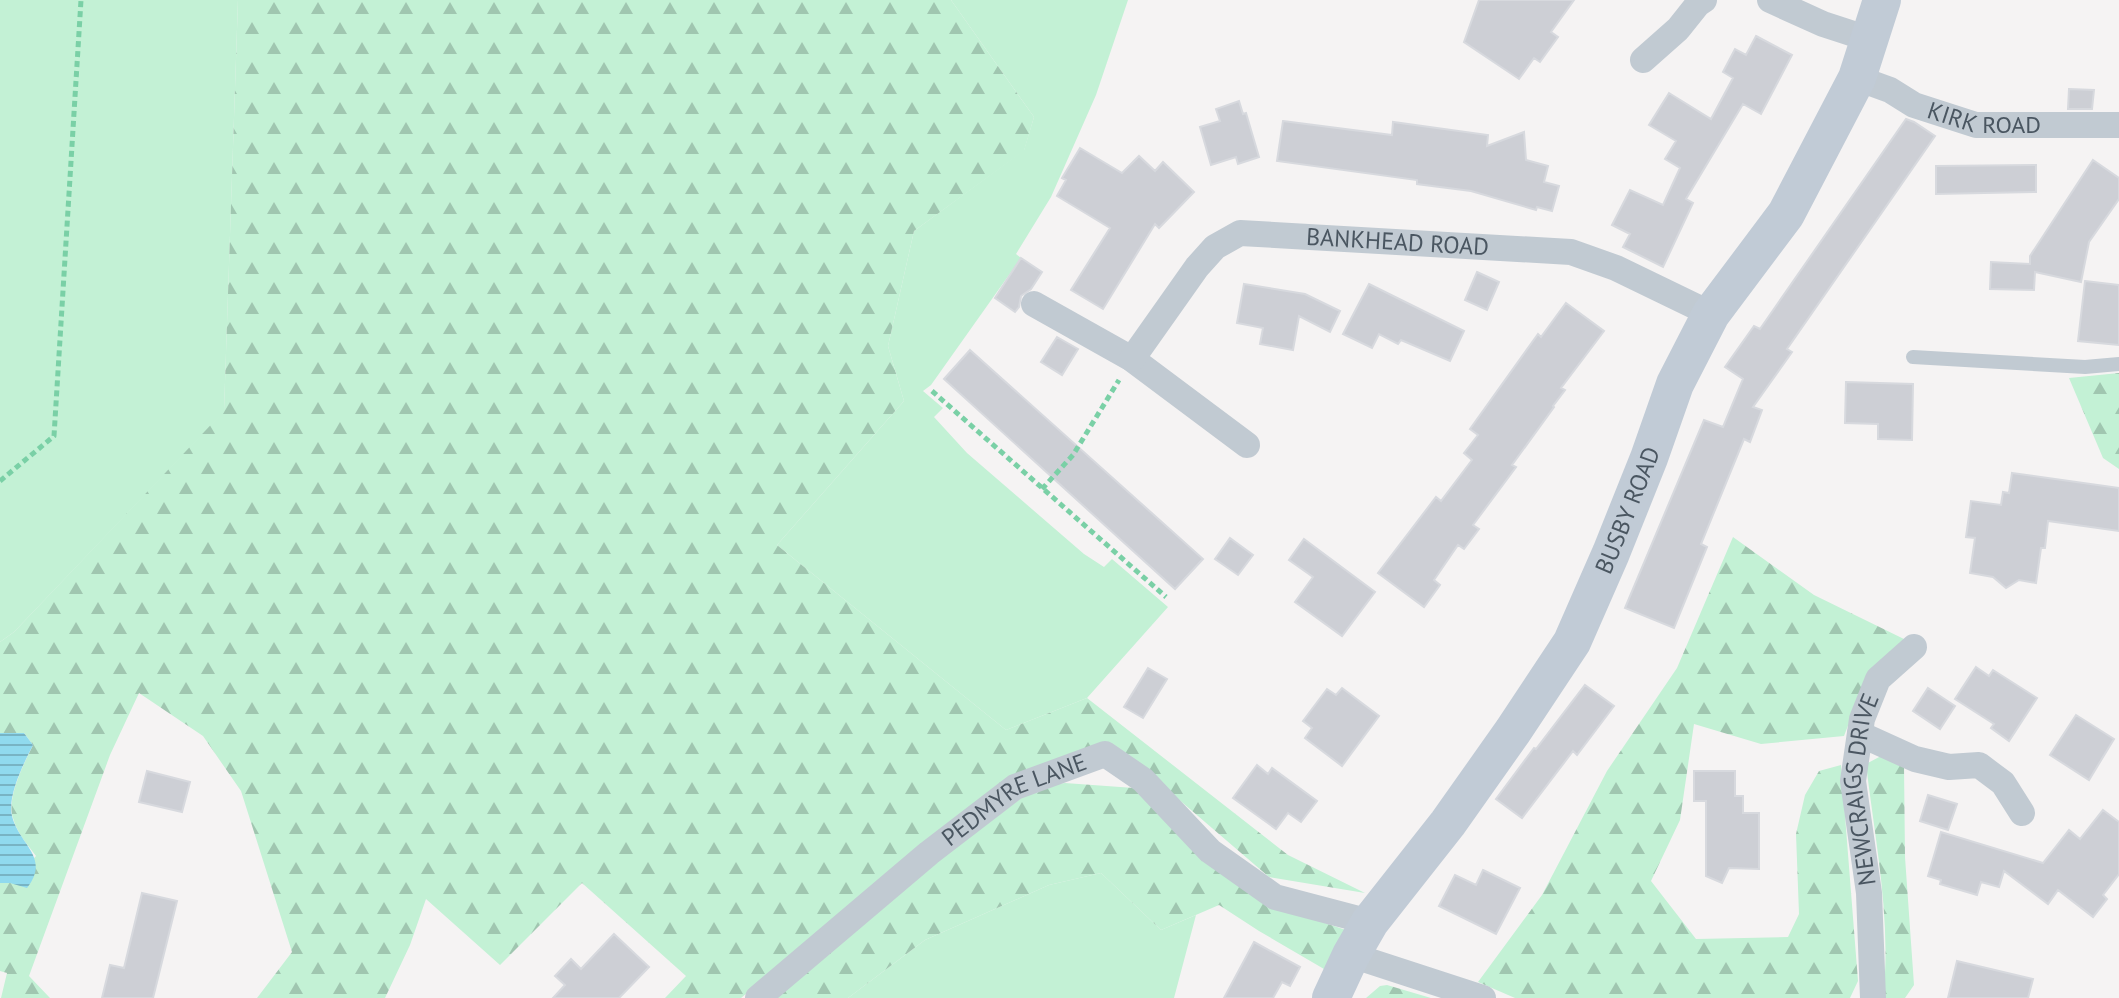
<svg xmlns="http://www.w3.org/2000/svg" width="2119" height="998" font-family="'PT Sans',sans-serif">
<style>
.green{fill:#c3f1d5}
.forest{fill:url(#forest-firs)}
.water{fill:url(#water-rules)}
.building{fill:#cdcfd5;stroke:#d7d9de;stroke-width:2}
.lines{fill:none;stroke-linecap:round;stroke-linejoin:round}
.path{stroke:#7ad0a6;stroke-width:5;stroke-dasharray:6 4;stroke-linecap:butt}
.lane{stroke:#c1cad2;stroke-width:14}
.street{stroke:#c1cad2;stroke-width:26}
.secondary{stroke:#c1cbd6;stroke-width:38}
.labels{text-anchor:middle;stroke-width:6;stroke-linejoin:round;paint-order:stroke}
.street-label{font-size:24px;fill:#4a5661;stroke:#fff}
</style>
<defs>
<pattern id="forest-firs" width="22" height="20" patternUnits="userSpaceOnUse" patternTransform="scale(2)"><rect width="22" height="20" fill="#c3f1d5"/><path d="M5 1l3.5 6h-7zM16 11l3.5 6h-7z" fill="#a0c6b0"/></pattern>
<pattern id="water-rules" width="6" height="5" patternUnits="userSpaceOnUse" patternTransform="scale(2)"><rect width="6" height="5" fill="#90daee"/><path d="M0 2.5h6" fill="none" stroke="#78b4c4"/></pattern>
</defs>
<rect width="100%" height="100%" fill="#f5f3f3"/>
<path class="green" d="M0,0H238L224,412L14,632L0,642Z
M951,0H1128L1096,95L1051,197L1016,254L1021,258L931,385L923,391L943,408L934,417L967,453L1084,554L1104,567L1112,559L1168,607L1087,698L1006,730L777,545L904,401L888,346L914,231L1024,150L1034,117Z
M1101,873L1161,930L1196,915L1174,998H848L925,940L1049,885Z"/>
<path class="forest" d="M238,0H951L1034,117L1024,151L914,231L888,346L904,401L777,545L1006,730L1087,698L1288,855L1365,893L1269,877L1120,749L955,820L741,998H665L686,976L582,883L500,965L426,899L410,945L385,998H257L292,952L241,791L203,736L139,693L110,755L29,976L50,998H1L7,973L0,971V883H10L36,856C27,844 17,833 13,818C6,798 24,764 33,745L24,733H0V642L14,632L224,411Z
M2119,373V469L2103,458L2069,378Z
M1733,537L1814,595L1906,640L1859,697L1844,736L1761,744L1694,724L1680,820L1651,881L1696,939L1788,937L1799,914L1796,834L1805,795L1819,771L1841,765L1858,981L1850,998H1515L1478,982L1542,895L1607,771L1677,668Z
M1881,756L1904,766L1905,857L1914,985L1905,998H1883C1892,921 1875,841 1866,764Z
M1065,783L1134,788L1304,916L1346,930L1324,969L1259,931L1219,905L1161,930L1101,873L1049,885L925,940L848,998H769L917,876L1036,787Z
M1387,985L1431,998H1366L1380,986Z"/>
<path class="water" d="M0,733H24L33,745C24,763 7,796 12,816C19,845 51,857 27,888L10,883H0Z"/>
<path class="building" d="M1479,0H1574L1551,32L1558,37L1540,62L1534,58L1519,79L1464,42Z
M1756,36L1792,55L1761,114L1743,104L1686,199L1693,203L1663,267L1623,247L1630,234L1612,225L1630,190L1663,205L1680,168L1665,159L1676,141L1649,125L1669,93L1711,119L1733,78L1723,72L1735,49L1746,55Z
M2069,89L2094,90L2092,109H2068Z
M1239,101L1243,114L1246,113L1259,157L1238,164L1236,157L1211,165L1200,127L1220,121L1216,109Z
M1906,119L1914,122L1935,136L1787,349L1792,352L1753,407L1762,410L1750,442L1744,439L1701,544L1707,547L1674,628L1625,608L1704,420L1723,427L1743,379L1725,367L1754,326L1760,329Z
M1283,121L1392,135L1393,122L1488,135L1487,146L1524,132L1526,160L1548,166L1544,182L1559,186L1552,211L1537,207L1536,210L1471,191L1417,184V180L1277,161Z
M1080,148L1122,173L1139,156L1155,171L1163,162L1194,192L1159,228L1155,224L1103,309L1071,290L1110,228L1057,196L1066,180L1062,178Z
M2093,160L2119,178V199L2089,242L2081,282L2035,272L2034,290L1990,289L1991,262L2030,264V256Z
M2036,165V192L1936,194V166Z
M1021,258L1042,272L1031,289L1021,296L1019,307L1015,312L995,298Z
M1477,272L1499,282L1487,310L1465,300Z
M2085,281L2119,285V345L2078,341Z
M1244,284L1305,294L1340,311L1330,332L1299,316L1293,350L1260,344L1263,328L1237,323Z
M1369,284L1464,331L1450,361L1401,340L1398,344L1379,334L1372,348L1343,334Z
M1566,303L1604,331L1561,388L1565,390L1553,406L1554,407L1512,465L1516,467L1473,525L1479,529L1464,549L1458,545L1434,580L1440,585L1424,607L1378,573L1436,497L1441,501L1472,460L1464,453L1478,435L1470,429L1538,334L1541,337Z
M1057,337L1078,349L1062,375L1041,362Z
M970,350L1203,559L1175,589L944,379Z
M1846,382L1913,384L1912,440L1878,439V424L1845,423Z
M2012,473L2119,488V531L2048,521L2045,548H2041L2036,583L2019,580L2006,588L1993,577L1970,573L1975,538L1966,537L1971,501L2001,505L2003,492L2009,493Z
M1230,538L1253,555L1238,575L1215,559Z
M1304,539L1375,592L1342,636L1295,602L1313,577L1289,560Z
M1976,667L1989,676L1993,670L2037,698L2009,741L1991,728L1994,724L1955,699Z
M1148,668L1167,679L1143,718L1124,707Z
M1585,685L1614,706L1577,755L1573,751L1522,818L1496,799L1534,748L1536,749Z
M1342,688L1379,716L1342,766L1305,738L1312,728L1303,721L1327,689L1336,695Z
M1928,688L1955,706L1940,729L1913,711Z
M2076,715L2114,739L2089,780L2050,755Z
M1257,765L1268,774L1272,768L1317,801L1301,822L1288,813L1276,829L1233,798Z
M147,771L190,782L182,812L139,802Z
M1694,771H1735V796H1743V813H1759V869L1729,868L1722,883L1706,876V801H1694Z
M1928,795L1957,804L1948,830L1920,821Z
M2103,810L2119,822V874L2103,895L2107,899L2093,917L2058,890L2048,904L2004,871L1999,887L1981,882L1977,895L1940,884L1941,880L1928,876L1941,832L2043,863L2069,830L2080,839Z
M1483,870L1520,888L1496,934L1439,906L1455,875L1476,885Z
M142,893L177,901L153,998H102L110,965L124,968Z
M614,934L649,967L619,998H553L565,985L555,976L571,959L581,969Z
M1254,942L1300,967L1290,986L1282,982L1273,998H1224Z
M1957,961L2033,979L2028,998H1948Z"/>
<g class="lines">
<path class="path" d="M932,391L1166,597
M0,481L54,436L81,0
M1042,489L1073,455L1119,380"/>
<path class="lane" d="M1913,357L2085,367L2119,364"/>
<g class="street">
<path d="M1770,0L1823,24L1869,39"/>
<path d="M1643,60L1678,29L1698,4L1704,0"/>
<path id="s1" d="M1857,78L1890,90L1914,105L1976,125H2119"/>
<path d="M1034,304L1132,359L1247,445"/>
<path id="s2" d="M1132,359L1197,267L1215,247L1240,233L1571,252L1616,268L1711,314"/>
<path d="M1860,734L1915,759L1949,767L1979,765L2003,783L2022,813"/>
<path d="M1351,955L1483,998"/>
<path id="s3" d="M758,998L929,853L1015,787L1105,754L1143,780L1210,851L1275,897L1370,922"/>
<path id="s4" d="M1873,998L1869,893L1853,781L1862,719L1878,679L1914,647"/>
</g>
<path class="secondary" id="s5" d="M1331,998L1351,955L1370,922L1448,823L1513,731L1572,642L1611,553L1649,458L1675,384L1711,314L1786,214L1857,78L1882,0"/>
</g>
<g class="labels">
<g class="street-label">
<text dy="8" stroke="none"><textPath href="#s1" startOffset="136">KIRK ROAD</textPath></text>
<text dy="8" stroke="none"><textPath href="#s2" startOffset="326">BANKHEAD ROAD</textPath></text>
<text dy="8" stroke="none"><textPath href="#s5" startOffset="574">BUSBY ROAD</textPath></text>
<text dy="8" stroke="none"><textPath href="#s4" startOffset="210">NEWCRAIGS DRIVE</textPath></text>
<text dy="8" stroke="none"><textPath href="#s3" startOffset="326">PEDMYRE LANE</textPath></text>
</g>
</g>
</svg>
